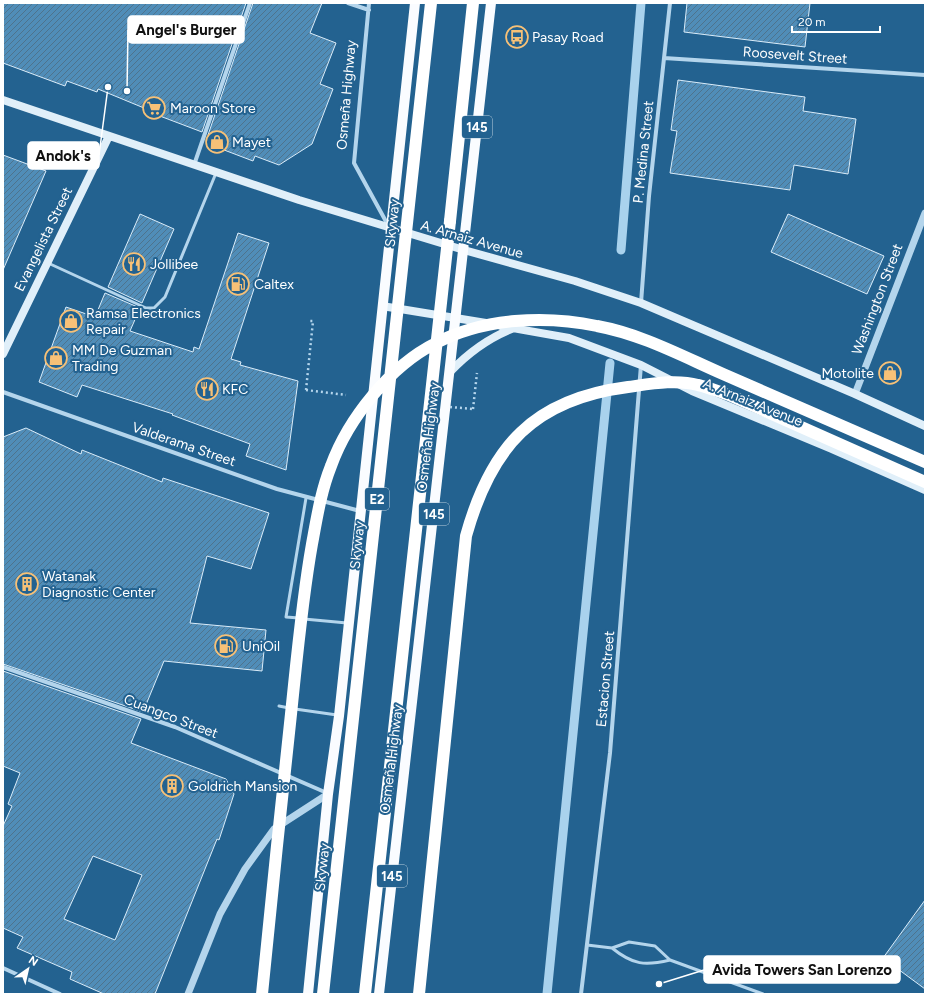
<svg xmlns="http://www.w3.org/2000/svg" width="928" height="997" font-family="Figtree,sans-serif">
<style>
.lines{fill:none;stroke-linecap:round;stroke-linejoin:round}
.stream{stroke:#a9d2ed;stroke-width:9}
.building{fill:url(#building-hatch);stroke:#daecf9;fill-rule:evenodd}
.path{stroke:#b4d5ec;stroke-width:2.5;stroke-dasharray:2 3;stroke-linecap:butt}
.service{stroke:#b4d5ec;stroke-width:3}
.minor{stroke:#b4d5ec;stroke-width:4}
.tertiary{stroke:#b4d5ec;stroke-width:7}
.secondary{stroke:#e0eff9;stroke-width:8}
.primary{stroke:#fafcff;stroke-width:10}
.motorway{stroke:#fff;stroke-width:12}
.path-bridge{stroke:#b4d5ec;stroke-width:2.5;stroke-dasharray:2 3;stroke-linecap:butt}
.motorway-bridge{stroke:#fff;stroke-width:12}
.labels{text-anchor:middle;stroke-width:4;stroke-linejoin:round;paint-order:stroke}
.shield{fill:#236290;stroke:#bdd0de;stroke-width:1}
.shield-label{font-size:13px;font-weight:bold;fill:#fff}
.poi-label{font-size:14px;fill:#fff;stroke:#236290;text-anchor:start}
.street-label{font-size:14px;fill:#fff;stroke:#236290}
.leader{fill:none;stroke:#fff;stroke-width:1.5}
.callout-dot{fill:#fff;stroke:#236290;stroke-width:1.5}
.callout{fill:#fff;stroke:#fff;stroke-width:1.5}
.callout-label{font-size:15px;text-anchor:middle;font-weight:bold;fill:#111}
</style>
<defs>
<pattern id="building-hatch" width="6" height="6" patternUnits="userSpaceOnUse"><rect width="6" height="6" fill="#508db8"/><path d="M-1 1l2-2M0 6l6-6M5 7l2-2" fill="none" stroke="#4e738d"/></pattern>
</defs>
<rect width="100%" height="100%" fill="#236290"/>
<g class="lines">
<path class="stream" d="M621,250L641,3
M547,994L610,363"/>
</g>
<path class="building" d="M3,3H246L202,132L144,110V108L98,89L97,92L67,81L65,86L3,63Z
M253,3H322L310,33L336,43L320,84L333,89L312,144L279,165L255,156L253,161L211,145L214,137L208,135Z
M687,3H810L805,47L684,32Z
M678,80L805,97L803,111L856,119L848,174L794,165L790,190L670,173L677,131L671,130Z
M3,155L46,171L3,270Z
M140,214L174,229L142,303L108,287Z
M788,214L884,256L867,294L771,252Z
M238,233L269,243L231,359L241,362L240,365L298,381L286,470L246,456L250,444L172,415L173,414L82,385L77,397L39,382L66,307L95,317L105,293L140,308L130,331L193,352L194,347L199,349Z
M26,428L81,454L82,450L162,482L163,478L269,513L251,569L207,556L190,623L266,630L262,671L164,661L143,712L3,664V437Z
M3,671L141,719L131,743L226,779L234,794L219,840L217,839L155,994H104L70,979L72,972L17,948L23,937L3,928V826L12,806L8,804L20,773L3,766ZM93,856L142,875L115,940L64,919Z
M925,900V989L883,958Z"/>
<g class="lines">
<path class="path" d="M306,390L313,321H308
M473,409L477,373"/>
<path class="service" d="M48,263L146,308H154L165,297L216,173
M299,618L286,617L306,498
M304,619L347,623
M279,706L289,708
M295,709L337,715
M587,945L612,948L629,942L655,946L670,960L763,994
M612,948C633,965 645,966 670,960"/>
<path class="minor" d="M348,3L369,10
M369,3L354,163L389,227
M664,58L925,75
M194,165L250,3
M641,303L649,196L670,3
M3,392L277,489L360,511
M3,667L175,727L327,793
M3,968L60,994
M581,994L610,753L641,365"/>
<path class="tertiary" d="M855,394L925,213
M188,994L220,914L245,869L274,829L328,794"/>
<path class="secondary" d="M3,100L299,200L464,250L575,281L641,303L855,394L925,426
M382,306L486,323
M501,326L569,338L641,365L692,391L832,449L925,490
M3,354L109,136
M450,372C469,352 488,338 514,328"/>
<path class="primary" d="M308,994L328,794L339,716L415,3
M379,994C415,663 455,334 491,3"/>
<path class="motorway" d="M450,221L473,3"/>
<path class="path-bridge" d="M306,390L346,395
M450,407L473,409"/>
<path class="motorway-bridge" d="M262,994C271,901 281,807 291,714C297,657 302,600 312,544C317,517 321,491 331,466C348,419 390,366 436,343C484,318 545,315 597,326C641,334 682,356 723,374C790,403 858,433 925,462
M323,994L431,3
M365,994L450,221
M419,994L466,536C491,446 534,399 628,387C650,384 676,379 698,385C708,387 719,392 729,395L925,482"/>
</g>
<defs>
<g id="bus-ring" transform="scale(1.15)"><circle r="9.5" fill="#236290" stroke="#f7c177" stroke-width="1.5"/><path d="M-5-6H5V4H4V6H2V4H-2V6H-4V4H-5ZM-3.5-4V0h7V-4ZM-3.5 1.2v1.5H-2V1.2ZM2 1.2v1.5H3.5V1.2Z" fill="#f7c177"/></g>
<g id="supermarket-ring" transform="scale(1.15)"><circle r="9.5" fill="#236290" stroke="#f7c177" stroke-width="1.5"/><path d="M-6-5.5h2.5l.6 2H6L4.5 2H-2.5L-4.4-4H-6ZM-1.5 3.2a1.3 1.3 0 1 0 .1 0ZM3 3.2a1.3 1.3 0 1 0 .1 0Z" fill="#f7c177"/></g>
<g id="shop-ring" transform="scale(1.15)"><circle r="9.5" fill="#236290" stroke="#f7c177" stroke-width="1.5"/><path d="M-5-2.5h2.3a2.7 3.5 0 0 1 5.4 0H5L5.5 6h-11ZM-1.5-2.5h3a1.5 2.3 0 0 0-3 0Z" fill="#f7c177"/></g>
<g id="restaurant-ring" transform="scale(1.15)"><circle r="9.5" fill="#236290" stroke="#f7c177" stroke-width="1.5"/><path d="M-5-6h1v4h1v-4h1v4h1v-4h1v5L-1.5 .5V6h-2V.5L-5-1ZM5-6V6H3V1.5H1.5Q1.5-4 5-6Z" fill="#f7c177"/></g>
<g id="fuel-ring" transform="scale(1.15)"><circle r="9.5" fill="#236290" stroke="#f7c177" stroke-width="1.5"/><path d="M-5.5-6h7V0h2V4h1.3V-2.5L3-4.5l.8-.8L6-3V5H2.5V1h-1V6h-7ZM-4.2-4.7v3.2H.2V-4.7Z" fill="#f7c177"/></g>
<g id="building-ring" transform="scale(1.15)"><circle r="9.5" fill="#236290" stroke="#f7c177" stroke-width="1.5"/><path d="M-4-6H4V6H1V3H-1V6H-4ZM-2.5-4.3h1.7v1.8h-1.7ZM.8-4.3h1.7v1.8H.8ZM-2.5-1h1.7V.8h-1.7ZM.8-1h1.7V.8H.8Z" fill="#f7c177"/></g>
</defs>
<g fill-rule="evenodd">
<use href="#bus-ring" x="517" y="37"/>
<use href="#supermarket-ring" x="154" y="108"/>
<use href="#shop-ring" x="217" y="142"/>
<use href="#restaurant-ring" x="134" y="264"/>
<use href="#fuel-ring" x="238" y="284"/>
<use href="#shop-ring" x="71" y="321"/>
<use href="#shop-ring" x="56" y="358"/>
<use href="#shop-ring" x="890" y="373"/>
<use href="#restaurant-ring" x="207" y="389"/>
<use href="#building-ring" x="27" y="584"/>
<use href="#fuel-ring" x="226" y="646"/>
<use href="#building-ring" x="172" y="786"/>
</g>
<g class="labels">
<g class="shield">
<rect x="462" y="116" width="30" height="22" rx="3"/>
<rect x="365" y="488" width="24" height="22" rx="3"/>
<rect x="419" y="503" width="30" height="22" rx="3"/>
<rect x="377" y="865" width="30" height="22" rx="3"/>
</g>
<g class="shield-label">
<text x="477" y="132">145</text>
<text x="377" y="504">E2</text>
<text x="434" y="519">145</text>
<text x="392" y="881">145</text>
</g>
<g class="poi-label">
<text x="532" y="42">Pasay Road</text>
<text x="170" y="113">Maroon Store</text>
<text x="232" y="147">Mayet</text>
<text x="150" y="269">Jollibee</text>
<text x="254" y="289">Caltex</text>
<text x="86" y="318">Ramsa Electronics<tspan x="86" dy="16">Repair</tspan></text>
<text x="72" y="355">MM De Guzman<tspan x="72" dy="16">Trading</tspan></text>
<text x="874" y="378" text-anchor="end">Motolite</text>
<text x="222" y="394">KFC</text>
<text x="42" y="581">Watanak<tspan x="42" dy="16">Diagnostic Center</tspan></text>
<text x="242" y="651">UniOil</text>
<text x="188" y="791">Goldrich Mansion</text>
</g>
<g class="street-label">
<text transform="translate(795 55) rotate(4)" y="5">Roosevelt Street</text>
<text transform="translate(346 95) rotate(-85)" y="5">Osmeña Highway</text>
<text transform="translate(643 152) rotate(-84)" y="5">P. Medina Street</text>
<text transform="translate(392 223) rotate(-84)" y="5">Skyway</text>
<text transform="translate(43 239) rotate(-64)" y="5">Evangelista Street</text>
<text transform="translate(472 239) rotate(16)" y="5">A. Arnaiz Avenue</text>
<text transform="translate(877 299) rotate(-69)" y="5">Washington Street</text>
<text transform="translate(753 402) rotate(22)" y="5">A. Arnaiz Avenue</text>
<text transform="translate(428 437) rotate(-83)" y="5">Osmeña Highway</text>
<text transform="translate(184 444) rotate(19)" y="5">Valderama Street</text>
<text transform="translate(357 545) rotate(-84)" y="5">Skyway</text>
<text transform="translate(605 679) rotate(-85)" y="5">Estacion Street</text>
<text transform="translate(171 716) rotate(21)" y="5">Cuangco Street</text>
<text transform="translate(391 759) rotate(-83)" y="5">Osmeña Highway</text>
<text transform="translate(322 867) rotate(-84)" y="5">Skyway</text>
</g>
</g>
<path class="leader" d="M127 91L128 30M108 87L99 155M659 984L704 970"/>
<g class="callout-dot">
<circle cx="127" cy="91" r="4"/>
<circle cx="108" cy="87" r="4"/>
<circle cx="659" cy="984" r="4"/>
</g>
<g class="callout">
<rect x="128" y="16" width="116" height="27" rx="4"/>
<rect x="28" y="142" width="71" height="27" rx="4"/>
<rect x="704" y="956" width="196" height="27" rx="4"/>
</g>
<g class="callout-label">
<text x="186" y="35">Angel's Burger</text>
<text x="63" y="161">Andok's</text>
<text x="802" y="975">Avida Towers San Lorenzo</text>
</g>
<rect width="928" height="997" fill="none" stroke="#ffffff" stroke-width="8"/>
<g transform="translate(28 969) rotate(34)" stroke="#236290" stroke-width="3" paint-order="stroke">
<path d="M0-3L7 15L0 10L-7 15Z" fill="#ffffff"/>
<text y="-6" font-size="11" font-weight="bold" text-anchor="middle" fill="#ffffff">N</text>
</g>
<path d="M792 26v6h88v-6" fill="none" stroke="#ffffff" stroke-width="2"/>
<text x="798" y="26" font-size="12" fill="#ffffff" stroke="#236290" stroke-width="3" paint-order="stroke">20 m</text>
</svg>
